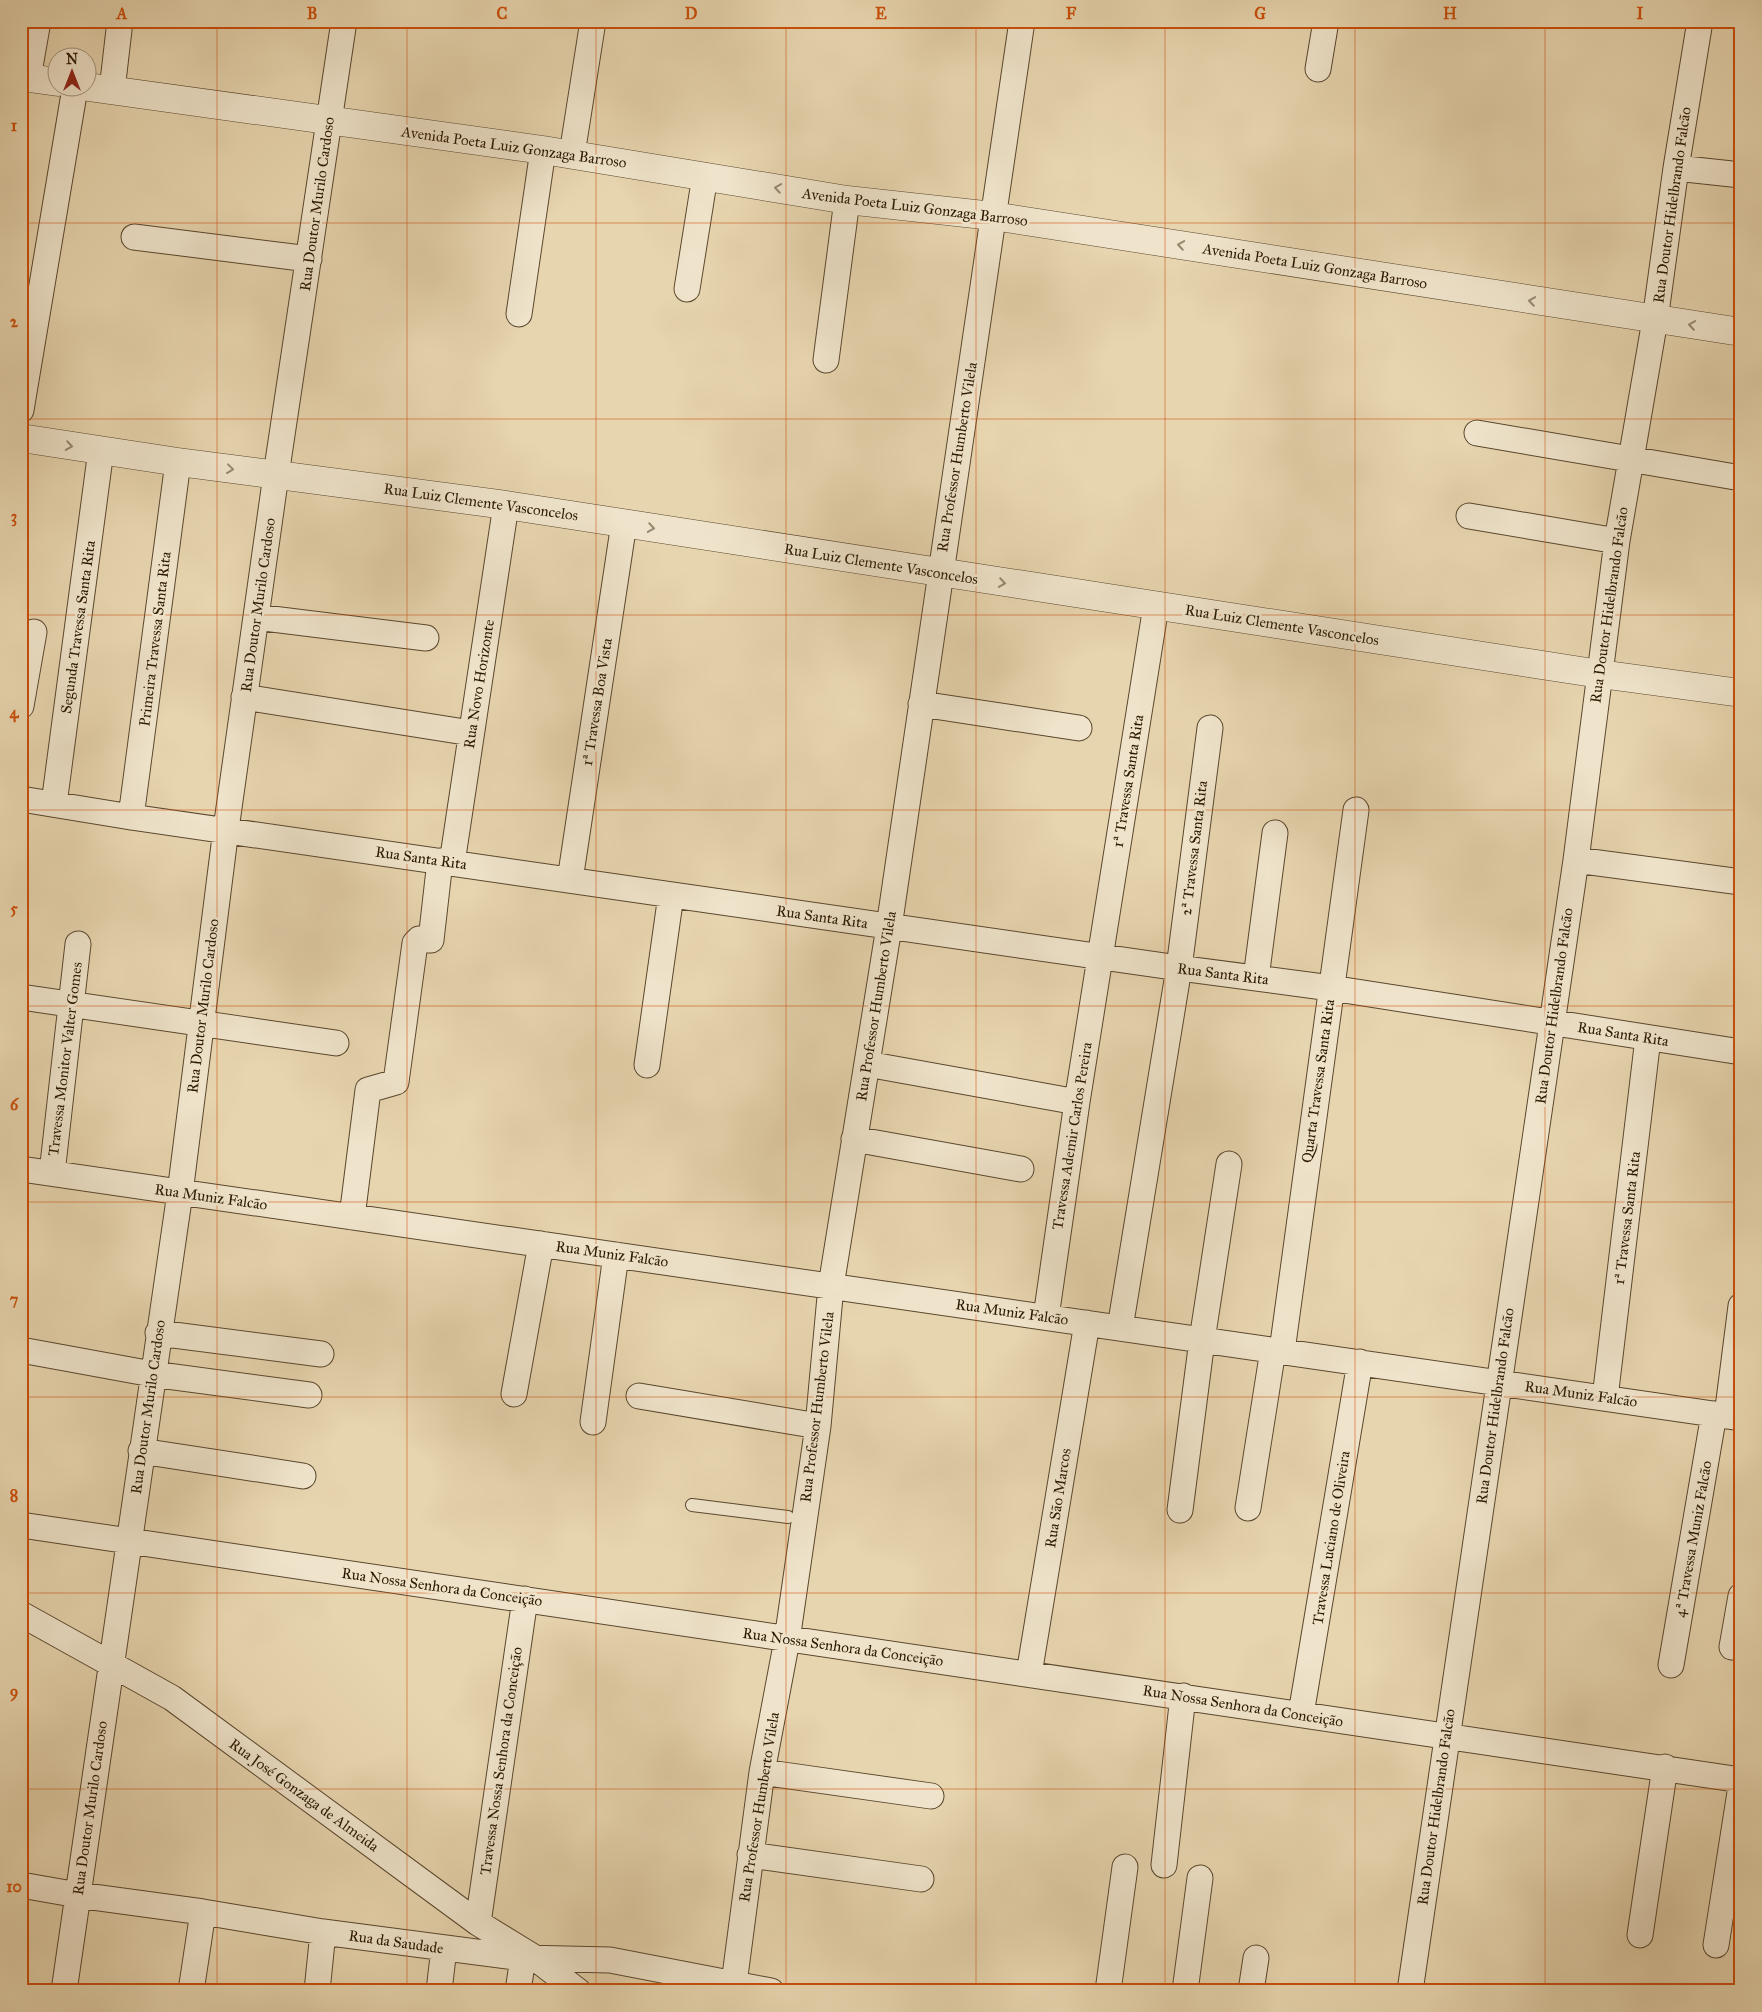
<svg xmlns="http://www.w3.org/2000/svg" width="1762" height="2012" font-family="'IM FELL Great Primer',serif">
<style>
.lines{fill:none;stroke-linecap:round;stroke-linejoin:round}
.service-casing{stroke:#5a472d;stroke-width:14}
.minor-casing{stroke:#5a472d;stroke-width:27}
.tertiary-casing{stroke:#5a472d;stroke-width:29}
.service{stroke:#efe4cb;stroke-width:12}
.minor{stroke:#efe4cb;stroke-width:25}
.tertiary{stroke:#efe4cb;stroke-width:28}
.oneway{stroke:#978871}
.grid{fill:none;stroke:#cc4f0a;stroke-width:1;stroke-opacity:0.55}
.labels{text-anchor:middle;stroke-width:5;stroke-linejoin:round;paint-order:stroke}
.street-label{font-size:15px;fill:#2b1802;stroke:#efe4cb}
.neatline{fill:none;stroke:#cc4f0a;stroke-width:2}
.grid-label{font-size:16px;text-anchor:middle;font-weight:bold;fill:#cc4f0a}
</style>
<rect width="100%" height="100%" fill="#e7d5af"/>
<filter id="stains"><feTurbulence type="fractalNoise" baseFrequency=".004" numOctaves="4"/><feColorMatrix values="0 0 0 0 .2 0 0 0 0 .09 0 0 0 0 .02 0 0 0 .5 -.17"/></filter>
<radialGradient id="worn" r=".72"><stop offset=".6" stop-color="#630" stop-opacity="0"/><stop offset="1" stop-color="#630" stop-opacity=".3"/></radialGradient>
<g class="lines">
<g class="service-casing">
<path id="service" d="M692,1505L788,1517"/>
</g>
<g class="minor-casing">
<path id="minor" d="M1318,69L1326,21
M28,78L38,21
M112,90L120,21
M572,154L593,21
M1676,168L1741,175
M134,237L309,259
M687,289L705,176
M519,314L543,150
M826,360L847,200
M21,410L75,88
M1477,433L1741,478
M1469,516L1617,541
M256,617L426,638
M244,697L471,733
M921,704L1079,728
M21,706L34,632
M21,799L131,817L1179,968L1331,988L1741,1052
M54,804L101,450
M131,817L178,462
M1576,860L1741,882
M452,863L506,505
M570,880L624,523
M1256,978L1275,833
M21,997L336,1043
M867,1064L1077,1102
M647,1065L671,895
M854,1139L1021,1169
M21,1169L1741,1418
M52,1173L78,944
M352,1217L368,1090L396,1082L415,943L419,939L431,940L440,861
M1046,1317L1077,1102L1156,606
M1120,1328L1179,968L1210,728
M158,1333L321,1354
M21,1350L152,1374L309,1395
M1282,1351L1356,810
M514,1394L541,1244
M639,1396L818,1426
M1605,1398L1648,1038
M1727,1416L1741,1306
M593,1422L616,1255
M141,1451L303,1476
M1248,1508L1273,1350
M1180,1510L1202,1340L1229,1164
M21,1525L1741,1780
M21,1614L172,1698L478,1923L535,1958L578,1991
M1732,1647L1741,1596
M1671,1665L1714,1414
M1029,1674L1087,1323
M1301,1714L1360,1362
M762,1772L931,1796
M750,1855L921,1879
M1164,1865L1183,1696
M21,1885L78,1895L203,1912L323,1932L523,1958L610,1960L771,1991
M478,1923L525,1599
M1640,1935L1665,1767
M1716,1945L1741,1786
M64,1991L180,1193L226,829L276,475L344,21
M191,1991L203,1912
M317,1991L323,1932
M439,1991L444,1948
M518,1991L523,1958
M733,1991L762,1772L787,1640L818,1426L831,1286L889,927L1022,21
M1108,1991L1125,1867
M1185,1991L1200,1878
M1251,1991L1256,1958
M1410,1991L1576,860L1617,541L1655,320L1676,168L1700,21"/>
</g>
<g class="tertiary-casing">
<path id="tertiary" d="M21,77L58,82
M88,87L543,150L847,200L993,216L1741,332
M21,438L178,462L506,505L1600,674L1741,693"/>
</g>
<use href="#service" class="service"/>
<use href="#minor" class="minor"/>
<use href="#tertiary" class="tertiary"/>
</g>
<defs><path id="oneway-chevron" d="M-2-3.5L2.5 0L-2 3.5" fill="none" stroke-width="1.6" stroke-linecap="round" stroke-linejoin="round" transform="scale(1.25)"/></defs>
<g class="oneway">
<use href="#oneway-chevron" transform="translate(778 188) rotate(-171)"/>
<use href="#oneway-chevron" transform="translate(1181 245) rotate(-171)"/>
<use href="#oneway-chevron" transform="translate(1532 301) rotate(-171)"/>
<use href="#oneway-chevron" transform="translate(1692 325) rotate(-172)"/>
<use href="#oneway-chevron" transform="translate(69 446) rotate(9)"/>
<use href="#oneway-chevron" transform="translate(230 469) rotate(7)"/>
<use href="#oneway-chevron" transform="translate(651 528) rotate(9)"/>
<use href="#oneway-chevron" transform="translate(1002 583) rotate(9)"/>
</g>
<path class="grid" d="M217,21V1991M407,21V1991M596,21V1991M786,21V1991M976,21V1991M1165,21V1991M1355,21V1991M1545,21V1991M21,223H1741M21,419H1741M21,615H1741M21,810H1741M21,1006H1741M21,1202H1741M21,1397H1741M21,1593H1741M21,1789H1741"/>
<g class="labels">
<g class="street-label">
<text transform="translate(514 147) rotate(8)" y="5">Avenida Poeta Luiz Gonzaga Barroso</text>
<text transform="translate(317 204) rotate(-82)" y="5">Rua Doutor Murilo Cardoso</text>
<text transform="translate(1672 205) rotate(-82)" y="5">Rua Doutor Hidelbrando Falcão</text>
<text transform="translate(915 207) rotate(7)" y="5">Avenida Poeta Luiz Gonzaga Barroso</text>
<text transform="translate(1315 266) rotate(9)" y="5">Avenida Poeta Luiz Gonzaga Barroso</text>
<text transform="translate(957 457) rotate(-81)" y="5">Rua Professor Humberto Vilela</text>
<text transform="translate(481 502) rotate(8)" y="5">Rua Luiz Clemente Vasconcelos</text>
<text transform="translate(881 564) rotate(9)" y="5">Rua Luiz Clemente Vasconcelos</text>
<text transform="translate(258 605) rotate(-82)" y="5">Rua Doutor Murilo Cardoso</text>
<text transform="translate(1609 605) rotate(-82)" y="5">Rua Doutor Hidelbrando Falcão</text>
<text transform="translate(1282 625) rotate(9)" y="5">Rua Luiz Clemente Vasconcelos</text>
<text transform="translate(78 627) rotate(-82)" y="5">Segunda Travessa Santa Rita</text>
<text transform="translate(155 639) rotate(-83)" y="5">Primeira Travessa Santa Rita</text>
<text transform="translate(479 684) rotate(-81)" y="5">Rua Novo Horizonte</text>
<text transform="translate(597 702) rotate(-81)" y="5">1ª Travessa Boa Vista</text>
<text transform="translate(1128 781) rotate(-81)" y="5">1ª Travessa Santa Rita</text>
<text transform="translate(1194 848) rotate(-83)" y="5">2ª Travessa Santa Rita</text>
<text transform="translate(421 858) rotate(8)" y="5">Rua Santa Rita</text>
<text transform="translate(822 917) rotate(8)" y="5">Rua Santa Rita</text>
<text transform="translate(1223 974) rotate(7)" y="5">Rua Santa Rita</text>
<text transform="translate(203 1006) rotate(-83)" y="5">Rua Doutor Murilo Cardoso</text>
<text transform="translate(876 1006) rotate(-81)" y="5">Rua Professor Humberto Vilela</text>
<text transform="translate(1554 1006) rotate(-82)" y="5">Rua Doutor Hidelbrando Falcão</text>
<text transform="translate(1623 1034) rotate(9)" y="5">Rua Santa Rita</text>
<text transform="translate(65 1059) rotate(-83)" y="5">Travessa Monitor Valter Gomes</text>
<text transform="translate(1318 1081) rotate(-82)" y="5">Quarta Travessa Santa Rita</text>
<text transform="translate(1072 1136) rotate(-81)" y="5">Travessa Ademir Carlos Pereira</text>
<text transform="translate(211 1197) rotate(8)" y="5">Rua Muniz Falcão</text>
<text transform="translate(1627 1218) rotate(-83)" y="5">1ª Travessa Santa Rita</text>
<text transform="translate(612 1254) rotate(8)" y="5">Rua Muniz Falcão</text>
<text transform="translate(1012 1312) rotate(8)" y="5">Rua Muniz Falcão</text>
<text transform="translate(1581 1394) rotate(8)" y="5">Rua Muniz Falcão</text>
<text transform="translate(1495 1406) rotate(-82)" y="5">Rua Doutor Hidelbrando Falcão</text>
<text transform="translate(148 1407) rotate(-82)" y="5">Rua Doutor Murilo Cardoso</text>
<text transform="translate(817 1407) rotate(-83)" y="5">Rua Professor Humberto Vilela</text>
<text transform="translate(1058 1498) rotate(-81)" y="5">Rua São Marcos</text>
<text transform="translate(1331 1538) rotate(-81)" y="5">Travessa Luciano de Oliveira</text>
<text transform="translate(1693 1539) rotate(-80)" y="5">4ª Travessa Muniz Falcão</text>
<text transform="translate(442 1587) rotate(8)" y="5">Rua Nossa Senhora da Conceição</text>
<text transform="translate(843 1647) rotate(8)" y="5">Rua Nossa Senhora da Conceição</text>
<text transform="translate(1243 1706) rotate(9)" y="5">Rua Nossa Senhora da Conceição</text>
<text transform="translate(501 1761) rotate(-82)" y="5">Travessa Nossa Senhora da Conceição</text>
<text transform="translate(304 1795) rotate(36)" y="5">Rua José Gonzaga de Almeida</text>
<text transform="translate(759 1807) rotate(-81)" y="5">Rua Professor Humberto Vilela</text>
<text transform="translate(1436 1807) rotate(-82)" y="5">Rua Doutor Hidelbrando Falcão</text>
<text transform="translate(90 1808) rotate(-82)" y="5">Rua Doutor Murilo Cardoso</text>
<text transform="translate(396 1942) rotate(8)" y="5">Rua da Saudade</text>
</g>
</g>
<rect width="1762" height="2012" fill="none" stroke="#e7d5af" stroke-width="55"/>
<g transform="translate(72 72)"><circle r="24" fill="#efe4cb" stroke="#a1927b"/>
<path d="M0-4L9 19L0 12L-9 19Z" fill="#8f2418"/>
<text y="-8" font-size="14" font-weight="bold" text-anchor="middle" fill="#2b1802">N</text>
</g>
<rect x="28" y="28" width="1706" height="1956" class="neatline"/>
<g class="grid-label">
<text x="122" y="19">A</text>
<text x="312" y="19">B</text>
<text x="502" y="19">C</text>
<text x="691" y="19">D</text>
<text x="881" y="19">E</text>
<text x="1071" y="19">F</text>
<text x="1260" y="19">G</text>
<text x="1450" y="19">H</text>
<text x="1640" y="19">I</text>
<text x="14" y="131">1</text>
<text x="14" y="327">2</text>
<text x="14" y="522">3</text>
<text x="14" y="718">4</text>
<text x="14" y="914">5</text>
<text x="14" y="1110">6</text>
<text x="14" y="1305">7</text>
<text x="14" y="1501">8</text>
<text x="14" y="1697">9</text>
<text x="14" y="1892">10</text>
</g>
<rect width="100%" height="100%" filter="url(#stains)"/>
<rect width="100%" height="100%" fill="url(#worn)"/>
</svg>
